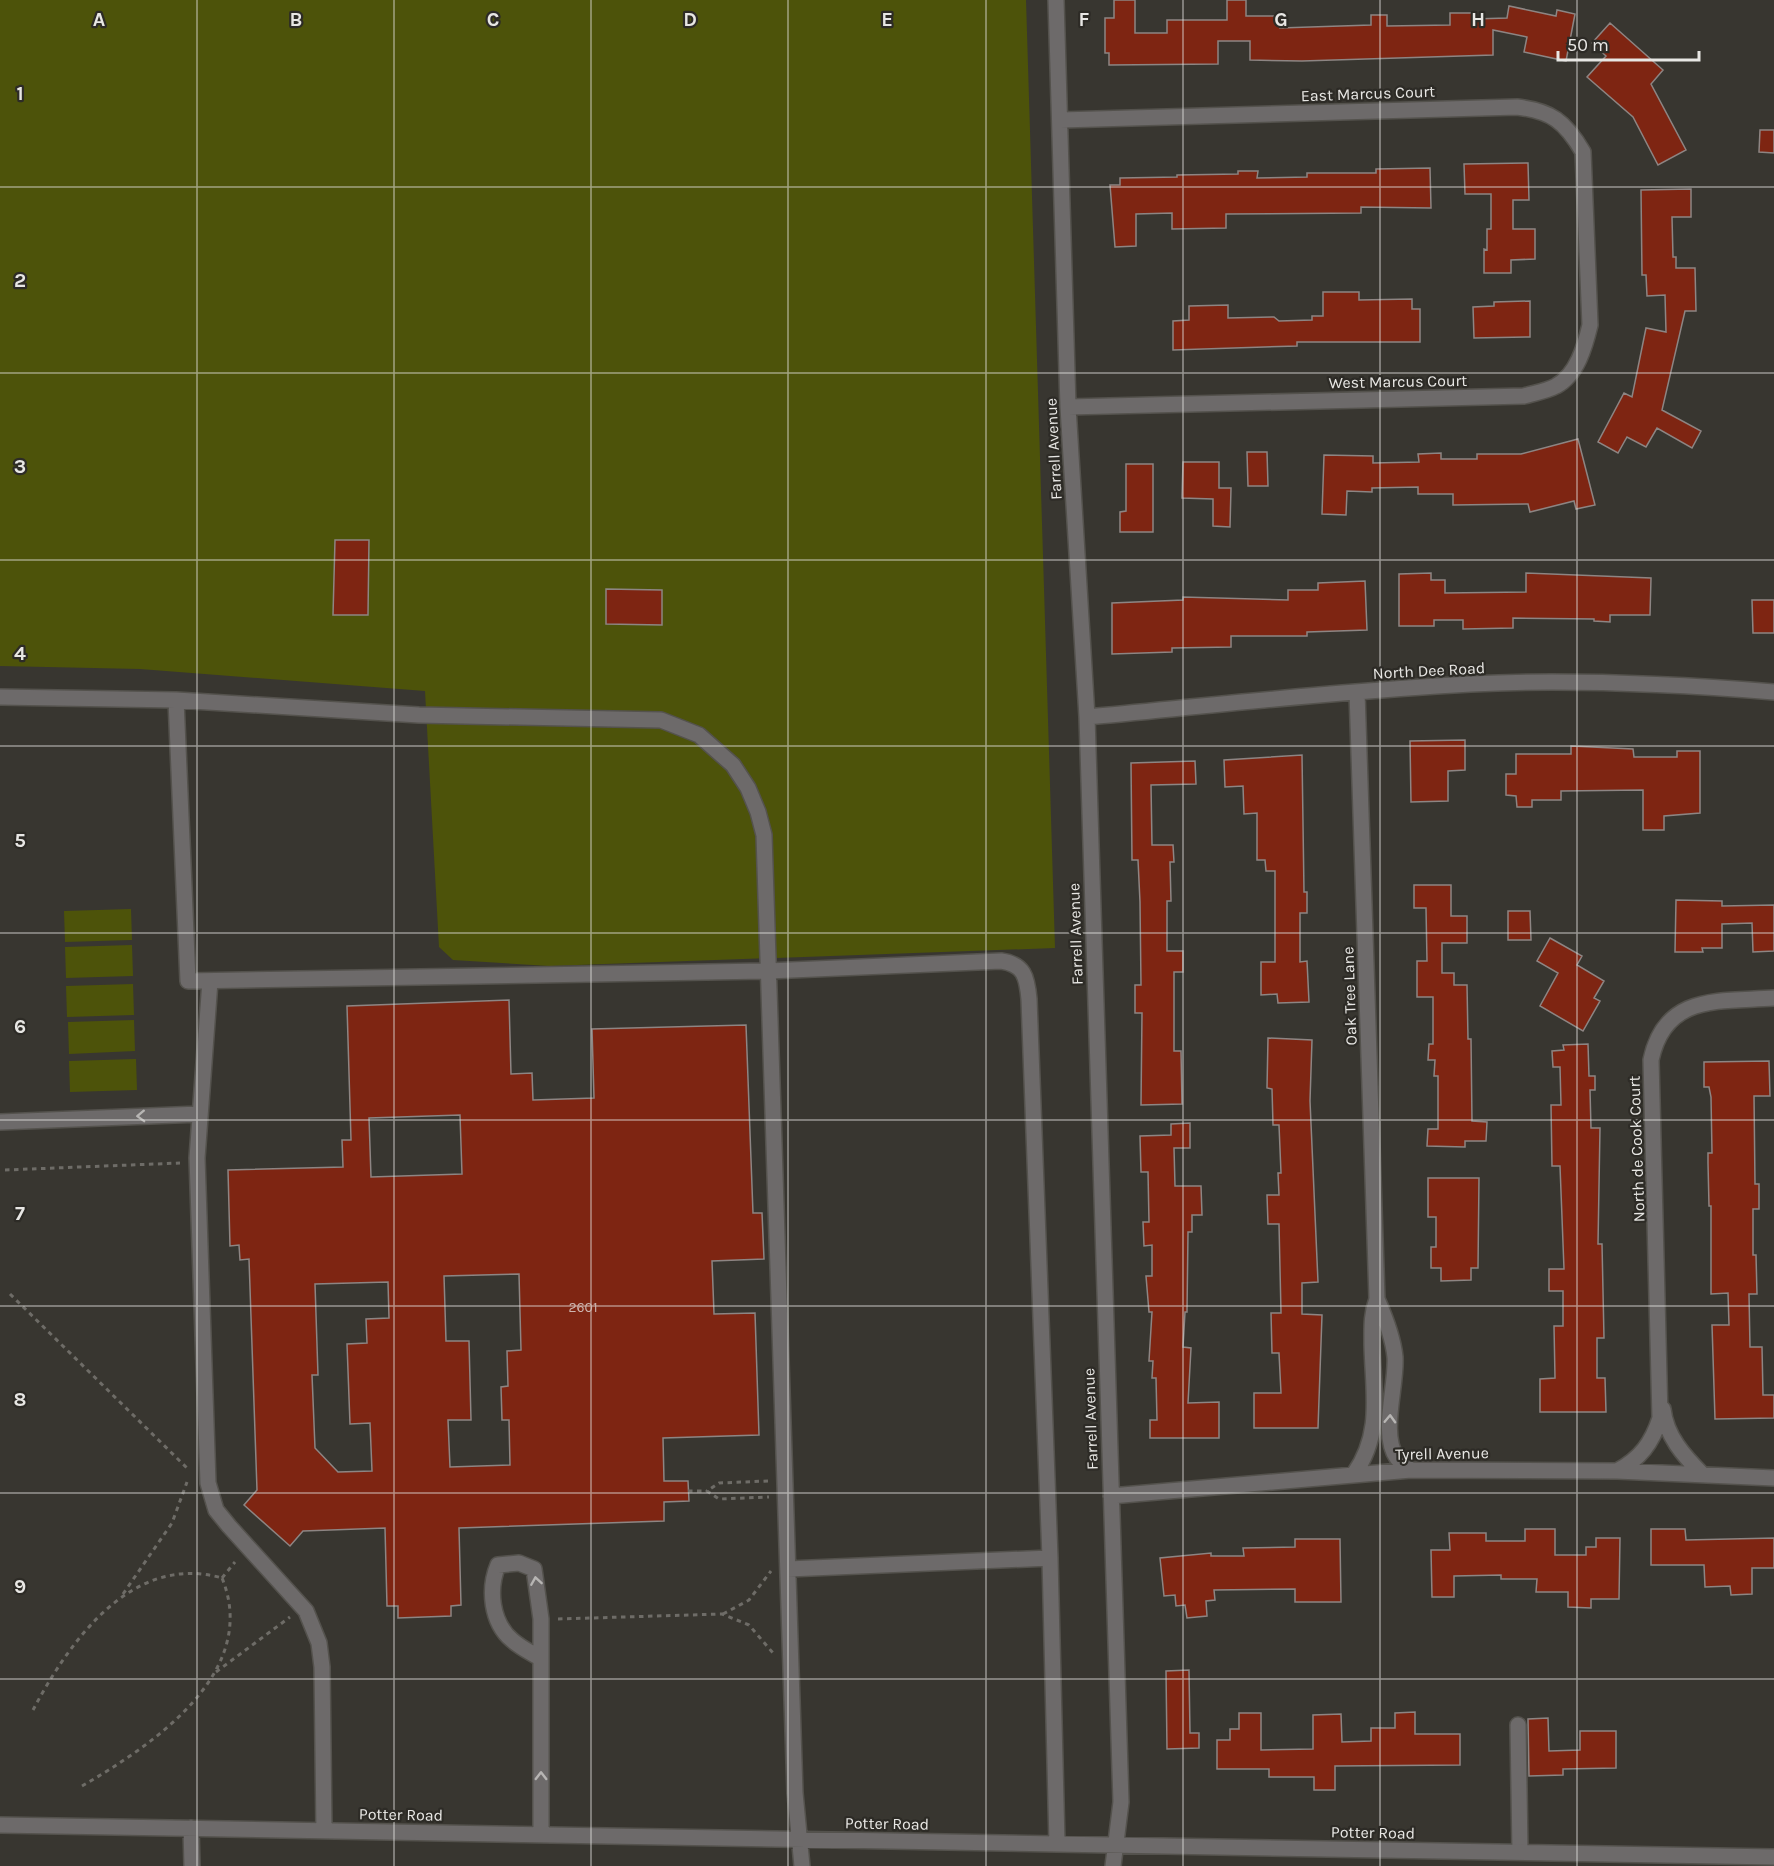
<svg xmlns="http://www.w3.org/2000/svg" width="1774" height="1866" font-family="Karla,sans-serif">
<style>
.green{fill:#4d530a}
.building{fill:#7e2512;stroke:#8d8583;stroke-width:1.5;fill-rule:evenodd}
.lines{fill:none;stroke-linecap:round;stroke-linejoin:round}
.minor-casing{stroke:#54524d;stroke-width:18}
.path{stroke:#6e6c67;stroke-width:3;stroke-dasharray:4.5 4.5;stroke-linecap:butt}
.minor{stroke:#6d6a6a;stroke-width:15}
.oneway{stroke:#b7b5b3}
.grid{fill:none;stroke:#e8e7e4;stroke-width:1.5;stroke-opacity:0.55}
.labels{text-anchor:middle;stroke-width:4.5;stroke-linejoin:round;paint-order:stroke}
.number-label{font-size:14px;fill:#ceb6b0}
.street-label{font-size:16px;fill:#e8e7e4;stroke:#2d2b26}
.grid-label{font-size:20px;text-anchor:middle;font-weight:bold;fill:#e8e7e4;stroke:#2d2b26;stroke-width:4.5;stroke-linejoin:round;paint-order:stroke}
</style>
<rect width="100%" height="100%" fill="#383630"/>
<path class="green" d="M0,0H1026L1055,948L549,966L453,960L439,947L425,691L140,669L0,666Z
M131,909L132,940L65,942L64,911Z
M132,945L133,976L66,978L65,947Z
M133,984L134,1015L67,1017L66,986Z
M134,1020L135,1051L69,1054L68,1022Z
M136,1059L137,1090L70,1092L69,1061Z"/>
<path class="building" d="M1114,0H1135V33H1167V20H1227V0H1246V16H1280V28L1371,25V15H1387V26L1450,25V13H1473V19L1507,18L1509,6L1556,16L1557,10L1575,14L1566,61L1524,52L1527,37L1493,30V55L1302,61L1250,60V41H1218V64L1109,65V53H1105V18H1114Z
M1610,23L1663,70L1651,84L1686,150L1658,165L1633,117L1587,77L1606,56L1592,43Z
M1760,130H1774V153L1759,152Z
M1528,163L1529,200H1513V229H1535V259L1511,260V273H1484V249L1487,250V229H1491V194H1465L1464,164Z
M1430,168L1431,208L1361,207V213L1226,214V228L1172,229V213L1136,214V246L1115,247L1110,185H1120V178L1177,177V175L1238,174V171H1258L1257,178L1307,177V173H1376V169Z
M1691,189V217H1672L1673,257H1676V268H1695L1696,311H1685L1662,410L1701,431L1692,448L1657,428L1646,447L1627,437L1618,453L1598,442L1624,393L1632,397L1646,328L1666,332L1665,295L1647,296L1646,275H1642L1641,190Z
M1323,292H1359V300L1412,299V309H1420V342H1297V346L1173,350V321L1189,320V306L1228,305V318L1274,317L1279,321L1312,320V316H1323Z
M1530,301V337L1474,338L1473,307L1494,306V302Z
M1578,439L1595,505L1576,509L1574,501L1530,512L1528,504L1453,505V494H1418V487L1372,488V492L1347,491L1346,515L1322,514L1324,455L1373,456V463L1419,462L1418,454L1441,453V459H1477V454H1521Z
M1247,452H1267L1268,486H1248Z
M1183,462H1219V488H1231L1230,527L1213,526V499L1182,498Z
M1126,464H1153V532H1120V512L1126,511Z
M335,540H369L368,615H333Z
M1431,573V580H1445V593L1526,592V573L1651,578L1650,615H1610V622L1594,621V619L1513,618V628L1463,629V620H1434V626H1399V574Z
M1365,581L1367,630L1307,632V636H1231V647L1172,648V652L1112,654V603L1183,600V597L1288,600V590H1318V583Z
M606,589L662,590V625L606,624Z
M1752,600H1774V633H1753Z
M1465,740V770L1448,771V801L1411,802L1410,741Z
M1571,746L1633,749L1634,757H1677V751H1700V813L1664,816V830H1643V790L1561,791V800H1532V807H1517L1516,796L1506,795V774H1516V754H1571Z
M1302,755L1304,892H1307V913H1300V962L1307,961L1309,1002L1278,1003L1277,994L1261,995V962H1275V871H1266L1265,860H1257V813L1244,814L1243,786L1225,787L1224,760Z
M1195,761L1196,784L1151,785L1152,845H1173L1174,862H1170L1171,901H1167V951H1183V972H1174V1051H1181L1182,1104L1141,1105L1142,1013H1135V985H1141L1140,902L1138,860H1132L1131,763Z
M1414,885H1451V916H1467V943H1442V973H1454V985H1467L1468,1039H1471L1472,1121L1487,1122L1486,1141H1465V1147L1427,1146L1428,1129H1438V1076H1434L1435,1060H1428L1429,1044H1433V997H1417V961H1427L1426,908H1414Z
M1676,900L1722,901V906L1774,905V951L1753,952L1752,923L1722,924V948H1702L1703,952H1675Z
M1508,911H1530L1531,940H1508Z
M1550,938L1582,956L1577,965L1604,981L1594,998L1600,1001L1583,1031L1540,1006L1558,973L1537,961Z
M509,1000L511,1074L532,1073L533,1100L594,1098L592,1029L746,1025L753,1213H762L764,1259L712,1261L714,1314L755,1313L759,1435L663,1438L664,1481H688L689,1501L664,1502V1521L459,1528L461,1605L451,1606V1616L398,1618V1606H387L385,1528L303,1531L290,1546L244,1505L257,1490L249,1259L240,1260L239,1245L230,1246L228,1170L343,1167L342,1140H351L347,1006ZM460,1115L462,1174L371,1177L369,1118ZM519,1274L521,1350L507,1351L508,1386L501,1387L502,1420H509L510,1465L450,1467L448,1420H471L469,1341H446L444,1276ZM388,1282L389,1318L366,1319L367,1343L347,1344L350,1424L370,1423L372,1471L338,1472L315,1448L312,1375H318L315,1284Z
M1268,1038L1312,1040L1310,1101L1318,1282L1302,1283V1314L1322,1315L1318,1428H1254V1393H1281L1279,1353H1272L1271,1313H1281L1279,1224H1268L1267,1195H1279L1278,1173H1281L1279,1125H1273L1272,1089L1267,1088Z
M1588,1044L1589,1076H1595V1090H1590L1591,1128H1600L1598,1244H1602L1604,1338H1597V1378H1605L1606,1412H1540V1379L1555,1378L1554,1326H1563V1291H1549V1269H1564L1560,1166H1552L1551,1105H1561L1560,1067H1553L1552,1051L1564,1050L1563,1045Z
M1769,1061L1770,1096H1754L1755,1184H1759V1209H1753V1255H1756L1757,1294H1749L1750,1347H1762L1763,1395H1774V1418L1715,1419L1712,1325H1729L1728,1293L1711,1294V1206H1709L1708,1163V1153H1712L1711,1097L1709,1087H1704V1062Z
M1190,1123V1148H1174L1175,1186H1201L1202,1215H1192V1232H1188L1187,1312H1185L1183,1347L1191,1348L1188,1403L1219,1402V1438H1150V1420H1157L1156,1378H1152L1153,1361H1149L1152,1312H1149L1146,1276H1152V1245L1144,1246L1143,1222H1149L1148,1172H1141L1140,1136L1171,1135V1124Z
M1428,1178H1479L1478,1268H1471V1280L1441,1281V1268H1431V1247H1436V1217H1428Z
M1525,1529H1555V1555H1586V1547H1596V1538H1620L1619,1599H1591V1608L1568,1607V1592H1536L1537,1579H1501V1575L1454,1576V1597H1432L1431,1550H1450L1449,1533H1486V1541H1525Z
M1651,1529H1685L1686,1540L1774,1538V1568H1752V1594L1731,1595L1730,1586L1705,1587L1704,1565H1651Z
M1295,1539H1340L1341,1602H1295V1589L1214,1590L1215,1600L1206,1601L1207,1616L1187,1618L1185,1605L1176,1606L1175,1595L1164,1596L1160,1558L1211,1553V1556H1244L1243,1548L1295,1547Z
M1189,1670L1190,1733H1199V1748L1167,1749L1166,1671Z
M1415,1712V1734H1460V1765L1335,1766V1790H1314V1777H1269V1769H1217V1740H1230V1729H1239V1713H1261V1750L1313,1749V1715L1341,1714L1342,1742L1371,1741V1728H1395V1713Z
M1548,1718L1549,1751L1580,1750V1731H1616V1768L1563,1769V1775L1529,1776L1528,1719Z"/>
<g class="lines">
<g class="minor-casing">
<path id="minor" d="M1056,0L1068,407L1087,717L1121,1802L1113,1866
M1061,120L1517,107C1551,111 1565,121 1583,152L1590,325C1585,346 1577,375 1556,386C1547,391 1534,393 1524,396L1068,407
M1357,692L1377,1299C1385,1317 1393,1337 1395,1357C1397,1385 1380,1434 1397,1458C1400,1462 1406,1467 1411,1470
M0,697L176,700L419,715L661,720L699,735L733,765L748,788L758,812L764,835L795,1793L802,1866
M176,700L188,981L768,971L1001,961C1024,964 1027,977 1029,999L1050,1558L1057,1844
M1087,717C1215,705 1342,691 1471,684C1571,679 1674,684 1774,692
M210,981L197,1158L208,1483L216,1510L229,1526L306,1611L319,1643L322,1667L324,1831
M0,1122L200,1114
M1663,1409C1666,1436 1684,1456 1702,1474
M1617,1471C1640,1459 1652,1443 1660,1418L1651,1060C1665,993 1720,1002 1774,998
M1354,1474C1383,1433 1373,1392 1372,1345C1372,1328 1371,1315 1377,1299
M1111,1496L1411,1470L1617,1471L1774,1478
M788,1569L1050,1558
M541,1659C532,1653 521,1648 512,1640C491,1622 488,1589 498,1565L519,1563L534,1569L541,1619V1835
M1518,1725L1520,1852
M0,1825L1774,1857
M191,1828L192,1866"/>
</g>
<path class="path" d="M5,1170L180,1163
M10,1294L188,1469
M768,1481L719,1483L707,1491L719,1499L769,1497
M688,1491H707
M222,1578L235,1562
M123,1594L172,1523L187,1482
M723,1614L749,1600L771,1571
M558,1619L722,1614L749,1625L773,1653
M216,1672L290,1617
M33,1710C69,1642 132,1552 222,1578
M82,1786C151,1746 261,1673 222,1578"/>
<use href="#minor" class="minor"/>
</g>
<defs><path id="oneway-chevron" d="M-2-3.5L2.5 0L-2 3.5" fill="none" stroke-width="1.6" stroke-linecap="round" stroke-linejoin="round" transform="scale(1.5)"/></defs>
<g class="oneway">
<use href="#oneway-chevron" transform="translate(141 1116) rotate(178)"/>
<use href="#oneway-chevron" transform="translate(1390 1419) rotate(-88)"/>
<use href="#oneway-chevron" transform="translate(536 1581) rotate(-99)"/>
<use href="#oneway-chevron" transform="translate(541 1776) rotate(-90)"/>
</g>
<path class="grid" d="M197,0V1866M394,0V1866M591,0V1866M788,0V1866M986,0V1866M1183,0V1866M1380,0V1866M1577,0V1866M0,187H1774M0,373H1774M0,560H1774M0,746H1774M0,933H1774M0,1120H1774M0,1306H1774M0,1493H1774M0,1679H1774"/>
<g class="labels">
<g class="number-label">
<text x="583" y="1312">2601</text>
</g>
<g class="street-label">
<text transform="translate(1368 93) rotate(-2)" y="6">East Marcus Court</text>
<text transform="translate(1398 381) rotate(-1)" y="6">West Marcus Court</text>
<text transform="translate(1053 449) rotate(-93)" y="6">Farrell Avenue</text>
<text transform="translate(1429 670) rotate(-3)" y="6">North Dee Road</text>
<text transform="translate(1075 934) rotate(-92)" y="6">Farrell Avenue</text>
<text transform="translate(1349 996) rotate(-92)" y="6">Oak Tree Lane</text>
<text transform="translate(1636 1149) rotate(-92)" y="6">North de Cook Court</text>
<text transform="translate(1090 1419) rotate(-92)" y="6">Farrell Avenue</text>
<text transform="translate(1442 1453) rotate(-1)" y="6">Tyrell Avenue</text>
<text transform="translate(401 1814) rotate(1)" y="6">Potter Road</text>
<text transform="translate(887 1823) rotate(1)" y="6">Potter Road</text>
<text transform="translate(1373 1832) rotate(1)" y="6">Potter Road</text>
</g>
</g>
<g class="grid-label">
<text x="99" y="26">A</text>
<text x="296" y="26">B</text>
<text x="493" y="26">C</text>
<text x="690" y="26">D</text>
<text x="887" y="26">E</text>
<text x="1084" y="26">F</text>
<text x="1281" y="26">G</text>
<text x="1478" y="26">H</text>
<text x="20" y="100">1</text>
<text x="20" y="287">2</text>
<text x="20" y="473">3</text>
<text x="20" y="660">4</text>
<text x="20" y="847">5</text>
<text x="20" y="1033">6</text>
<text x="20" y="1220">7</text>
<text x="20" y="1406">8</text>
<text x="20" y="1593">9</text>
</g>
<path d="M1558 51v9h141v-9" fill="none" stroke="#e8e7e4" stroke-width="3"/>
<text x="1567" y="51" font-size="18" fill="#e8e7e4" stroke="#2d2b26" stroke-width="4.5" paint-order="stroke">50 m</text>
</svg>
